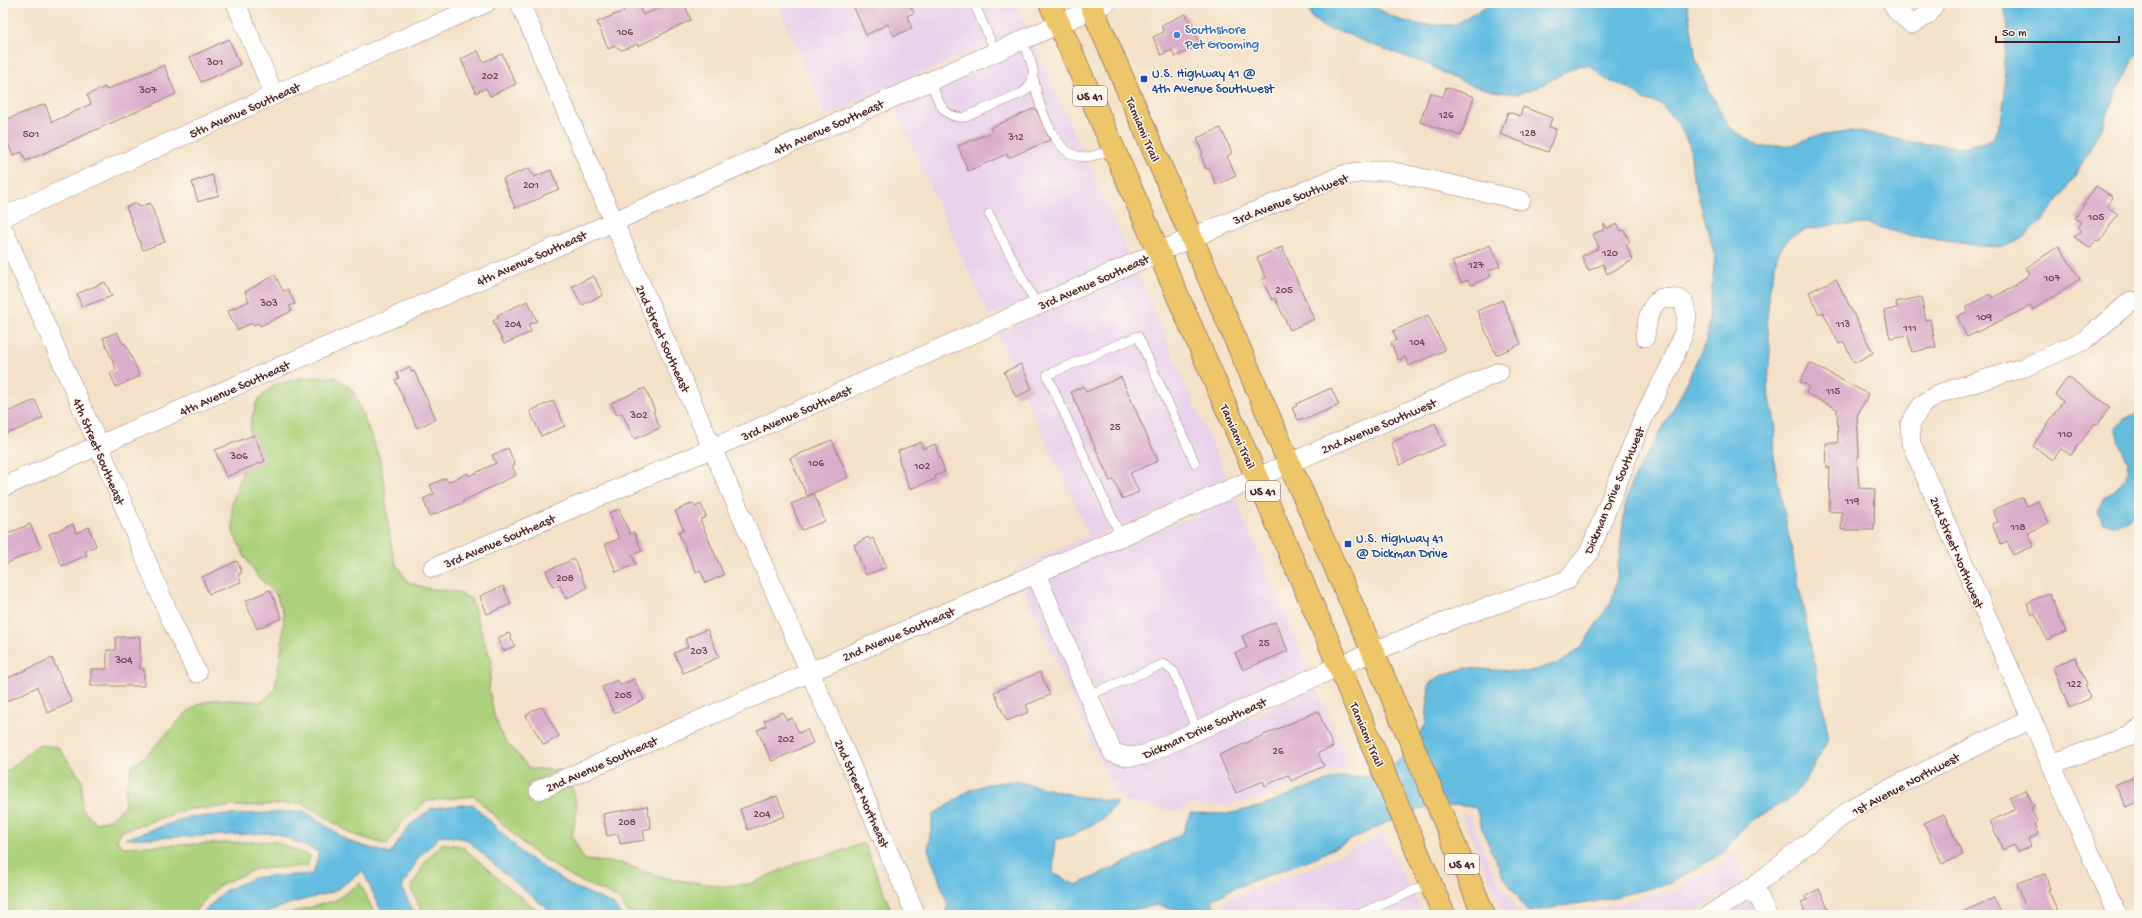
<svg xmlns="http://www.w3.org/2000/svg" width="2142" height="918" font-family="'Gochi Hand',sans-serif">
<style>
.built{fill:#ead1ed}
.green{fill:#acd17b;stroke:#7b7853}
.water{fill:#64bde1;stroke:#576e86}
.building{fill:#dcadca}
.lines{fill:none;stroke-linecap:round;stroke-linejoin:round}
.lane-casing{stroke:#9f8079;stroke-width:10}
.street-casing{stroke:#9f8079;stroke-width:20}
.primary-casing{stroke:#9f8079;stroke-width:24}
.lane{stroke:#fff;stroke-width:9}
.street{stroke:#fff;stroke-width:19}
.primary{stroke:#ecc569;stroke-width:22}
.shop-dot{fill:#3f7fe0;stroke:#fbf7ec;stroke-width:1.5}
.transit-dot{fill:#1a4fb4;stroke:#fbf7ec;stroke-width:1.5}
.labels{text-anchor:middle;stroke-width:3;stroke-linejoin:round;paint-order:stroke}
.number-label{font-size:11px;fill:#6e4253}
.shield{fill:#fbf7ec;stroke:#7f6065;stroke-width:1}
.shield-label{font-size:12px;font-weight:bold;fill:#4a1f2b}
.shop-label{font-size:13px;fill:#366cbe;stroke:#fbf7ec;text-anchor:start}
.transit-label{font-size:13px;fill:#164399;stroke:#fbf7ec;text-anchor:start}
.street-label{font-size:13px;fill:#4a1f2b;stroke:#fbf7ec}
</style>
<rect width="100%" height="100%" fill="#fbf7ec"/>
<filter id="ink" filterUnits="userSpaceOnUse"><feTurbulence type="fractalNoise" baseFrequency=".025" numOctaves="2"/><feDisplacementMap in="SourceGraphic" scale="8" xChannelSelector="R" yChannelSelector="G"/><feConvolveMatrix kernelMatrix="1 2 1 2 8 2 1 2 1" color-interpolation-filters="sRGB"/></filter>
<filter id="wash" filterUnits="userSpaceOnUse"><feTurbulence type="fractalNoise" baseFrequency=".012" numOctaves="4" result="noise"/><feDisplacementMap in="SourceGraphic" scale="16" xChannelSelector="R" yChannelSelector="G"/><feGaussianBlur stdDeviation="0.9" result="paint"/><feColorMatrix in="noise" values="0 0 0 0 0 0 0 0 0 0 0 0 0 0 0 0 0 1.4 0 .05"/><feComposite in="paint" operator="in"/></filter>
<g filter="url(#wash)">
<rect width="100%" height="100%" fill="#f4e1c7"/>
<path class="built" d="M777,3H1016L1026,27L826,116Z
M1034,45L1129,255L989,316L894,107Z
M1137,272L1227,480L1016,572L1015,569L1089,535L997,334Z
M1235,498L1309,670L1142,746L1118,744L1048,579Z
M1032,585L1113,762L1148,764L1316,687L1350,767L1301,781L1260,798L1226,805H1189L1184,807L1182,812L1125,802L1122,796L1114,793L1024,589Z
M1461,814L1470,815L1476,835L1495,877L1521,915H1506Z
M1383,834L1423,915H1225L1221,904L1237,895L1319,865Z
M1735,852L1747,879L1691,915H1557L1612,906L1642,897L1673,891L1728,860Z
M1751,900L1757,915H1727Z"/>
<path class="green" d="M335,377L353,390L379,457L385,489L389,534L395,562L408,582L426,588L457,592L471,599L485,644L492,660L489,689L494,715L503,738L530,769L560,770L527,784L535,801L572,785L577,809L572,836L584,860L620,863L669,879L723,886L750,884L799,862L836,853L864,843L893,915H630L618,898L573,878L529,849L474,796L427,801L404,819L387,845L352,834L303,803L188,809L122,831L117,839L119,844L124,847L274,841L310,856L307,866L255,869L218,886L191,915H3V771L9,770L38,745L58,747L82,780V809L95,823L109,820L124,807L126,789L132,766L147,755L188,711L201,703L217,699L262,702L275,689L282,646L284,614L275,593L258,577L245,557L233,532L232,503L244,467L248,448L251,421L257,401L274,385L301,378Z
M443,843L463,847L502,882L543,915H424L411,889L425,862Z
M360,883L375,915H283L336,900Z"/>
<path class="water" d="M1306,3H1366L1400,20L1422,25H1455L1470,15L1495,3H1687L1696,60L1707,86L1729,127L1760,147L1792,145L1815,136L1860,131L1910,142L1963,147L1992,140L2001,120L2005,95L2004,61L2008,27L2004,3H2139V54L2132,61L2119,88L2101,130L2069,186L2043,220L2021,239L2004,247L1980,246L1907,235L1868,224L1832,225L1806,230L1792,236L1783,245L1777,256L1770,288L1767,318L1770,348L1768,388L1775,422L1774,461L1829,738L1806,780L1792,797L1753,820L1738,834L1724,852L1671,883L1610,898L1528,912L1502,874L1483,832L1476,808L1457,805L1410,811L1316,857L1234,888L1212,900L1217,915H1180L1176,909L1157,905L1106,915H945L948,905L928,849L933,815L970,790L987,784L1016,781L1076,796L1118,802L1104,818L1073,835L1055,840L1053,873L1076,885L1141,855L1183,833L1190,813L1227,814L1263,806L1303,789L1339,777H1362L1399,761L1426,724L1429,684L1442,675L1465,668L1527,672L1562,662L1582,646L1612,600L1617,578L1625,506L1632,481L1680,397L1707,338L1715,256L1693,177L1690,147L1679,124L1660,104L1643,99L1628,88L1605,79L1591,66L1579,65L1536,88L1516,94L1493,91L1470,85L1445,74L1430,65L1367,43L1345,33L1323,27L1312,18Z
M2139,413V505L2131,519L2116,526L2104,523L2097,511L2104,497L2116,490L2126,477L2128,461L2120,446L2115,428L2125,418Z
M473,804L524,855L570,885L613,904L621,915H555L506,875L466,839L441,835L419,857L402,888L415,915H383L363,871L333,892L292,903L259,915H201L224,891L256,877L313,874L319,852L275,833L125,839L189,817L304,811L350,842L390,854L409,826L432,808Z"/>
<g id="blocks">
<path class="building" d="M621,3H638L643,15L670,3H684L691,20L638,46V44L622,50L615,46L608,49L597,22L624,11Z
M852,3H909L914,13L907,16L912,28L894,36L888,24L866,35Z
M1186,14L1200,45L1175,57L1172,50L1161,55L1153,37L1164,32L1161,25Z
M229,39L240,65L201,82L190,57Z
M478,51L483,62L502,54L516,84L490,96L486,88L476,93L461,59Z
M164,65L176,94L26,161L22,152L13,155L3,131V121L45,104L52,122L91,104L87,95L105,87L106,90Z
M1446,87L1474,97L1461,136L1420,122L1430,93L1443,97Z
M1523,107L1552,118L1549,127L1556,129L1548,152L1500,134L1508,112L1520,116Z
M1035,108L1050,140L1008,158L1007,154L968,171L958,146L992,132L990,128Z
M1221,128L1232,153L1227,156L1236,176L1216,185L1209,168L1206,169L1201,155L1203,154L1197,138Z
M529,168L534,177L551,170L559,189L542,196L543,197L515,208L503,179Z
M212,175L219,195L198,202L192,182Z
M2096,186L2113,197L2107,207L2118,214L2099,242L2096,240L2091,248L2074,237L2082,231L2077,228L2081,222L2075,218Z
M137,203L139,207L150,203L165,242L143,250L126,207Z
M1604,224L1608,228L1617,224L1621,231L1624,230L1630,242L1626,244L1633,260L1607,274L1603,264L1588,271L1582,256L1599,248L1593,234L1603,230Z
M1490,245L1500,266L1488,271L1490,277L1470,285L1468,280L1461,283L1452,262Z
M2059,246L2080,279L2033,310L2030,306L1967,337L1957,317L1968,311L1966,307L1990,294L1992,298L2017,285L2016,284L2030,274L2026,268Z
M1282,247L1314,319L1290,330L1275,298L1272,300L1262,280L1266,278L1257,258Z
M275,275L283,291L288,289L295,304L289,306L292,311L260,326L259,323L253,325L252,323L237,330L228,311L249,301L245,292Z
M594,276L603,295L582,305L572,286Z
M1836,279L1873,353L1854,363L1844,342L1839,344L1823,312L1819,314L1809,292Z
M105,282L112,296L82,307L77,294Z
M1921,297L1926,320L1930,319L1936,347L1912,352L1908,335L1890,338L1884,311L1897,308L1896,302Z
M1502,300L1521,344L1496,355L1477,311Z
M528,301L537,321L528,325L531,332L504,344L493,321L499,318L497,315Z
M1428,315L1445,350L1409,366L1405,357L1398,360L1391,343L1397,340L1393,331Z
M117,332L123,344L125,343L140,376L116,387L110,373L116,370L115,366L103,338Z
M1810,363L1868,394L1857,416L1859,453V457H1857L1859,488L1875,489L1874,530H1841L1842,512L1829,511L1830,468H1827L1826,443H1838L1837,409L1806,393L1809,386L1800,382Z
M1021,364L1032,389L1016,397L1004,372Z
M409,367L412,372L414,371L436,419L417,428L395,380L399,378L396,373Z
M1121,377L1158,461L1130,473L1139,492L1122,499L1114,480L1110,481L1071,392L1084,386L1086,392Z
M2068,377L2110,407L2097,425L2095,423L2071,455L2061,449L2053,460L2033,446L2063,401L2055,395Z
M645,388L655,411L653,412L660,428L634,439L622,413L617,415L611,403Z
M1331,388L1339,405L1304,420L1303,418L1298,420L1292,408L1297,406L1296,404Z
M35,400L43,418L13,432L12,431L3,435V414Z
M553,401L565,426L541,436L530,411Z
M1435,423L1444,445L1400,465L1391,443Z
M254,435L265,461L226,477L215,450Z
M832,440L848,477L807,496L790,458Z
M921,442L923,449L935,444L945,472L935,476L936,479L910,489L898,458L900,457L898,451Z
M508,448L515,465L512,466L516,475L463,501V503L430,516L423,499L434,494L430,485L446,478L448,482L468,473L469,476L492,465L496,463L492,455Z
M814,494L825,521L802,530L791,504Z
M2023,497L2027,506L2038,501L2049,523L2028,533L2034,546L2013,555L2007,541L2001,544L1992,524L1998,522L1993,510Z
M693,503L695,507L701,504L706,517L701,519V522L724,575L706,583L700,570L696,572L678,532L684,530L675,511Z
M619,509L630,534L634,532L642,551L632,555L636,564L616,572L605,544L619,539L609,513Z
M30,524L41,548L3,565V536Z
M73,524L76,533L89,527L96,546L85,551L87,555L62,566L49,534Z
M868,537L870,540L873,538L887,567L866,575L854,545Z
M574,559L587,588L566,599L559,584L553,587L546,571Z
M237,561L242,573L238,574L241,582L209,594L202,577Z
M503,586L511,604L487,614L480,596Z
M270,590L282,618L257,629L245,601Z
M2049,593L2066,632L2047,640L2035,613L2032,615L2027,603Z
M1275,622L1288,651L1243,670L1235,653L1247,648L1242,636Z
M707,629L719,657L683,673L674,653L688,647L685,639Z
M509,633L515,646L503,651L497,638Z
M116,637H140V669H144V686H91V669H107V650H116Z
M2075,657L2087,684L2085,685L2091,698L2069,708L2053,667Z
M52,658L72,702L48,713L37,687L3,703V680Z
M1040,672L1050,695L1026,705L1029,712L1007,721L994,692Z
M634,679L644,700L614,713L602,687L618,680L620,685Z
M542,707L559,736L544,745L526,716L533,710Z
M1318,711L1333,747L1318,753L1324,766L1291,781L1288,775L1265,786L1263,781L1236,793L1219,755Z
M782,712L787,720L792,718L799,733L807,729L813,743L772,761L757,730L766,726L764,721Z
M2139,774V801L2126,807L2115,785Z
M2026,790L2034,806L2031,808L2037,821L2035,824L2039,834L2028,839L2031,846L2018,852L2014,845L2003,850L1990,821L2015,810L2009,797Z
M777,796L785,816L748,830L740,809Z
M647,806L651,828L643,830L645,840L620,844L618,834L607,836L603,814Z
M1944,814L1963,855L1942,864L1924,823Z
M2045,874L2050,889H2048L2059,915H2028L2017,883Z
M1819,889L1829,910L1826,912L1828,915H1806L1801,902L1807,900L1806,896Z
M1994,898L2002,915H1955Z"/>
</g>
</g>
<g filter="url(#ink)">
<use href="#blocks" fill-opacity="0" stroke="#9f8079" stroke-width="1"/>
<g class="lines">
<g class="lane-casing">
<path id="lane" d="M974,3L995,51
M930,80C937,98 942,120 965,117L1022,93C1043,79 1030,58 1021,40
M1034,80C1038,102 1052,150 1077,156C1089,159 1102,153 1114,149
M989,214L1037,306
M1121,537L1047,375L1138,336L1195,463
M1089,695L1164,664L1174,672L1197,731
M1357,915L1431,883"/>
</g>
<g class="street-casing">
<path id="street" d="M236,3L274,95
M520,3C649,308 784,611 916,915
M1892,3L1897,11L1912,24L1928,15L1935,3
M3,217L274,95L486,3
M3,229L99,446L172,622L197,673
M3,487L613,222L1106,3
M433,568L713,448L1191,238L1343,175L1385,170L1521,200
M1036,574L1113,753L1129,757L1144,755L1339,666L1455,618L1567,580L1589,553L1644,416L1670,367L1684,332L1687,317L1684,303L1679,299L1661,298C1648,308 1647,321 1645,337
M2052,764L2129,736L2139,729
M539,790L1499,372
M1754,886L1767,915
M1709,915L1754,886L1855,806L2031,719
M2117,915L1911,443L1910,424L1922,405L1938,394L2025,367L2085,340L2131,301"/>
</g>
<g class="primary-casing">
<path id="primary" d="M1050,3L1339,666L1444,915
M1090,3L1289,463L1373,652L1484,915"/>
</g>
<use href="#lane" class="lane"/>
<use href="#street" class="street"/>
<use href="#primary" class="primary"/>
</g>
</g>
<circle class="shop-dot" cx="1177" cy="35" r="4"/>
<g class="transit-dot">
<rect x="1140" y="75" width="8" height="8" rx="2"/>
<rect x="1344" y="540" width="8" height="8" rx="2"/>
</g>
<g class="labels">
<g class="number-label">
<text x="625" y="35">106</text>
<text x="215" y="65">301</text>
<text x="490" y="79">202</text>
<text x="148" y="93">307</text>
<text x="1446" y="118">126</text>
<text x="1528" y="136">128</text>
<text x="31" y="137">501</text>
<text x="1016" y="140">312</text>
<text x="531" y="188">201</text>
<text x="2096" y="220">105</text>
<text x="1610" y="256">120</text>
<text x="1476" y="268">127</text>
<text x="2052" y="281">107</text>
<text x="1284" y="293">205</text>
<text x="269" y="306">303</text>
<text x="1984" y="320">109</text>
<text x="513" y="327">204</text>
<text x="1843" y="327">113</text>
<text x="1910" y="331">111</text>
<text x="1417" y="345">104</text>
<text x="1833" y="394">115</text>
<text x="639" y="418">302</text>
<text x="1115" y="430">25</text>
<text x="2065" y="437">110</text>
<text x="239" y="459">306</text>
<text x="816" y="466">106</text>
<text x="922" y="469">102</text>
<text x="1852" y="504">119</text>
<text x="2018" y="530">118</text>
<text x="565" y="581">208</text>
<text x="1264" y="646">25</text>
<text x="699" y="654">203</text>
<text x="124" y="663">304</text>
<text x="2074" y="687">122</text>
<text x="623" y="698">205</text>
<text x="786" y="742">202</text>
<text x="1278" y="754">26</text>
<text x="762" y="817">204</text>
<text x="627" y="825">208</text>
</g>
<g class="shield">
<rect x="1073" y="86" width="34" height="20" rx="3"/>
<rect x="1246" y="481" width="34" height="20" rx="3"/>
<rect x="1445" y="854" width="34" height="20" rx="3"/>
</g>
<g class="shield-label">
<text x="1090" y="100">US 41</text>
<text x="1263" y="495">US 41</text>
<text x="1462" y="868">US 41</text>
</g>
<g class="shop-label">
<text x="1185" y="33">Southshore<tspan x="1185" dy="15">Pet Grooming</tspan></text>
</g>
<g class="transit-label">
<text x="1152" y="77">U.S. Highway 41 @<tspan x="1152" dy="15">4th Avenue Southwest</tspan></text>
<text x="1356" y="542">U.S. Highway 41<tspan x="1356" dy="15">@ Dickman Drive</tspan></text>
</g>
<g class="street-label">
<text transform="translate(244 109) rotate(-24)" y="5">5th Avenue Southeast</text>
<text transform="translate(828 126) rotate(-24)" y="5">4th Avenue Southeast</text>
<text transform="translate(1144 129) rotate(67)" y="5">Tamiami Trail</text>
<text transform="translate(1290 198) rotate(-21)" y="5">3rd Avenue Southwest</text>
<text transform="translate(531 257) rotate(-24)" y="5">4th Avenue Southeast</text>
<text transform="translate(1093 281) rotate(-24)" y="5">3rd Avenue Southeast</text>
<text transform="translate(664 338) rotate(66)" y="5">2nd Street Southeast</text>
<text transform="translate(234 387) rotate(-24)" y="5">4th Avenue Southeast</text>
<text transform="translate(796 412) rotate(-24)" y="5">3rd Avenue Southeast</text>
<text transform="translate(1378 425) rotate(-23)" y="5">2nd Avenue Southwest</text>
<text transform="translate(1239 436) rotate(66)" y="5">Tamiami Trail</text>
<text transform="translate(100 451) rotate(67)" y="5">4th Street Southeast</text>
<text transform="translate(1613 490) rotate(-67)" y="5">Dickman Drive Southwest</text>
<text transform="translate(499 540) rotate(-23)" y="5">3rd Avenue Southeast</text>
<text transform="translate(1958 552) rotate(67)" y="5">2nd Street Northwest</text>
<text transform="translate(898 633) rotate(-23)" y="5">2nd Avenue Southeast</text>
<text transform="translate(1204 727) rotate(-24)" y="5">Dickman Drive Southeast</text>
<text transform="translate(1368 734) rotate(67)" y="5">Tamiami Trail</text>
<text transform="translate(601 763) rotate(-24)" y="5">2nd Avenue Southeast</text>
<text transform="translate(1905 783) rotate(-28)" y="5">1st Avenue Northwest</text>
<text transform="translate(863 793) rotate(66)" y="5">2nd Street Northeast</text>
</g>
</g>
<rect width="2142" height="918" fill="none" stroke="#fbf7ec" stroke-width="16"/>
<path d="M1996 36v6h123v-6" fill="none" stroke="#4a1f2b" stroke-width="2"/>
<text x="2002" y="36" font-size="12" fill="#4a1f2b" stroke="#fbf7ec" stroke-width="3" paint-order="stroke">50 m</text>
</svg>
